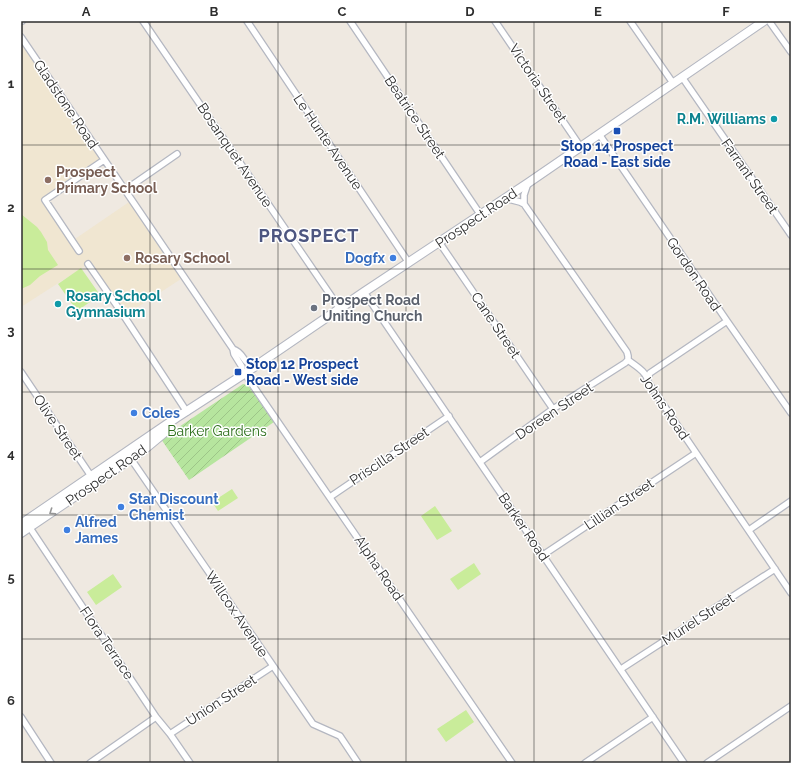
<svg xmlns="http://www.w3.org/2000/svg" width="812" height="784" font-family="Raleway,sans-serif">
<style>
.education{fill:#f0e6d1}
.garden{fill:url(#garden-furrows)}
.pitch{fill:#c9ec9a}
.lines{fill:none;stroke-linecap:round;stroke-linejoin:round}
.minor-casing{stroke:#b4b7c1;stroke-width:8}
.secondary-casing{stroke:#b4b7c1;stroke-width:10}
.minor{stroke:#fff;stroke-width:5.5}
.secondary{stroke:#fff;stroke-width:8}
.oneway{stroke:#969696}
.grid{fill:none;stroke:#2e2e2e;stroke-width:1;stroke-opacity:0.55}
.culture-dot{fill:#0f9aa8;stroke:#fff;stroke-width:1.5}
.transit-dot{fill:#1a4fb4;stroke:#fff;stroke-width:1.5}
.education-dot{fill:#8d6e63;stroke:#fff;stroke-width:1.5}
.shop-dot{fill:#3f7fe0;stroke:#fff;stroke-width:1.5}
.worship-dot{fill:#6b7280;stroke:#fff;stroke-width:1.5}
.labels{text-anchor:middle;stroke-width:3;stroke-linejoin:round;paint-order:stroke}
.street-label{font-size:14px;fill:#2e2e2e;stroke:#fff}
.culture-label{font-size:14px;font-weight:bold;fill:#0d838f;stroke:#fff;text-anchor:end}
.transit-label{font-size:14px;font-weight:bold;fill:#164399;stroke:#fff}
.education-label{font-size:14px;font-weight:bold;fill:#785e54;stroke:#fff;text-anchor:start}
.shop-label{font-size:14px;font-weight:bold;fill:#366cbe;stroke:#fff;text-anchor:start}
.worship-label{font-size:14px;font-weight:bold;fill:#5b616d;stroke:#fff;text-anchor:start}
.park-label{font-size:14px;fill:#2c6e1b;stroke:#fff}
.district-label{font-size:18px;font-weight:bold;letter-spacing:1px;fill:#4d5680;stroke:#fff}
.neatline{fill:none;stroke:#2e2e2e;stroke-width:1.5}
.grid-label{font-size:13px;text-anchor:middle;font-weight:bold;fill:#2e2e2e}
</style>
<defs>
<pattern id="garden-furrows" width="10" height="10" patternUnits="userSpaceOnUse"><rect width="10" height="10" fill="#b6e59e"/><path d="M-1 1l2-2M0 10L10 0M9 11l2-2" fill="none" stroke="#9dc588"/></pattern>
</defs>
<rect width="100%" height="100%" fill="#efe9e1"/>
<path class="education" d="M21,37L104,160L45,200L72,241L132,200L184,277L124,316L88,264L21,307Z"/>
<path class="garden" d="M243,384L247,385L249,387L274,422L189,480L161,439Z"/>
<path class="pitch" d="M21,214L37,227L41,232L47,242L48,250L58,265L40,276L30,285L21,289Z
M81,268L100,295L77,311L58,284Z
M232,489L238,498L218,511L212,502Z
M435,506L452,531L437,540L421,516Z
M474,563L481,574L458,590L450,579Z
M113,574L122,587L96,605L87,592Z
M466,710L474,722L446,742L437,729Z"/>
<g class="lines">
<g class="minor-casing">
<path id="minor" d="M21,21H22
M143,21L340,309
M247,21L409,263
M350,21L480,214
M495,21L580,146
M630,21L673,83
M769,21L791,52
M21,37L233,349L234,354L242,367L241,376
M682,77L791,235
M599,134L727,321L791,413
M528,183L524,195V204L627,352L628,356V360C636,366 647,372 648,382L791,593
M125,190L177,154
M505,198L520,202L524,204
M439,242L553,409
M79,251L45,200L104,160
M88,264L124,316L187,412
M364,292L684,763
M233,349C245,353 241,363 255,366
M21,372L93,479
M245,374L512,763
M648,377L650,373L727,321
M129,456L313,724L340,736L358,763
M480,462L553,409L625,363L628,360
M330,497L449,416
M28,525L156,717L170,734L190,763
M749,530L791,501
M543,555L696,453
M621,669L775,569
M21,717L51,763
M170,734L273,666
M90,763L156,717
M585,763L653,717
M707,763L791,706"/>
</g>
<g class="secondary-casing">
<path id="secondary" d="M21,524L176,418L241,376L364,292L528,183L764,21
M21,533L145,449L169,429"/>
</g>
<use href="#minor" class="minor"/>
<use href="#secondary" class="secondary"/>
</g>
<defs><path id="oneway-chevron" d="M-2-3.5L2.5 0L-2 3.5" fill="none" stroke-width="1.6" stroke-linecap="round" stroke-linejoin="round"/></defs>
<use class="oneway" href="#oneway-chevron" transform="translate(52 512) rotate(146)"/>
<path class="grid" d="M150,21V763M278,21V763M406,21V763M534,21V763M662,21V763M21,145H791M21,269H791M21,392H791M21,515H791M21,639H791"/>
<g class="culture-dot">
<circle cx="774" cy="119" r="4"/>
<circle cx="58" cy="304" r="4"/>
</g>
<g class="transit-dot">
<rect x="613" y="127" width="8" height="8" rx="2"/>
<rect x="234" y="368" width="8" height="8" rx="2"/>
</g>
<g class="education-dot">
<circle cx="48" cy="180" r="4"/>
<circle cx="127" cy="258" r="4"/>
</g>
<g class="shop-dot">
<circle cx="393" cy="258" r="4"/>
<circle cx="134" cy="413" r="4"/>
<circle cx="121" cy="507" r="4"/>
<circle cx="67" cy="530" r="4"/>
</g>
<circle class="worship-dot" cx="314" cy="308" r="4"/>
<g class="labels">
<g class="street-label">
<text transform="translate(538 83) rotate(56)" y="5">Victoria Street</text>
<text transform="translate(66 104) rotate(56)" y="5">Gladstone Road</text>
<text transform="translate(415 117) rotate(56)" y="5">Beatrice Street</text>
<text transform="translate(328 142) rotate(56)" y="5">Le Hunte Avenue</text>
<text transform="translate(235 155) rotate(56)" y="5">Bosanquet Avenue</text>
<text transform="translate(750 176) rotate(55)" y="5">Farrant Street</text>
<text transform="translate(476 218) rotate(-34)" y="5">Prospect Road</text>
<text transform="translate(694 274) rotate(56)" y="5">Gordon Road</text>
<text transform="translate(496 325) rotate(56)" y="5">Cane Street</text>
<text transform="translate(665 407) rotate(56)" y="5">Johns Road</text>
<text transform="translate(554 411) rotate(-34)" y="5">Doreen Street</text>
<text transform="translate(58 427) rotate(56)" y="5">Olive Street</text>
<text transform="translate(389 456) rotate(-34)" y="5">Priscilla Street</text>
<text transform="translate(106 475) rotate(-35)" y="5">Prospect Road</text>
<text transform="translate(619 504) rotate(-34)" y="5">Lillian Street</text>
<text transform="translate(524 527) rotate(56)" y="5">Barker Road</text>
<text transform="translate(379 568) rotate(56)" y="5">Alpha Road</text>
<text transform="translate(237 614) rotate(56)" y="5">Willcox Avenue</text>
<text transform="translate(698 619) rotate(-33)" y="5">Muriel Street</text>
<text transform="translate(107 643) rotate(56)" y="5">Flora Terrace</text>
<text transform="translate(221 700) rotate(-33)" y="5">Union Street</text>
</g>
<g class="culture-label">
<text x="766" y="124">R.M. Williams</text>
<text x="66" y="301" text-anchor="start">Rosary School<tspan x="66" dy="16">Gymnasium</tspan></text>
</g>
<g class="transit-label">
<text x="617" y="151">Stop 14 Prospect<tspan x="617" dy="16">Road - East side</tspan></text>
<text x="246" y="369" text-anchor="start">Stop 12 Prospect<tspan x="246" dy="16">Road - West side</tspan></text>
</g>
<g class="education-label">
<text x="56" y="177">Prospect<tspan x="56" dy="16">Primary School</tspan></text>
<text x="135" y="263">Rosary School</text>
</g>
<g class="shop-label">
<text x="385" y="263" text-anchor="end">Dogfx</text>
<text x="142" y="418">Coles</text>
<text x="129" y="504">Star Discount<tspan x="129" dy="16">Chemist</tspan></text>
<text x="75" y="527">Alfred<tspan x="75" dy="16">James</tspan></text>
</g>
<g class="worship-label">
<text x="322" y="305">Prospect Road<tspan x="322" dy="16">Uniting Church</tspan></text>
</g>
<g class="park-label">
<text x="217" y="436">Barker Gardens</text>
</g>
<g class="district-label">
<text x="309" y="242">PROSPECT</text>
</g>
</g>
<rect width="812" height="784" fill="none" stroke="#ffffff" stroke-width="44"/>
<rect x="22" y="22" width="768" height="740" class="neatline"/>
<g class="grid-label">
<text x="86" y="16">A</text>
<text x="214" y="16">B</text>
<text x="342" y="16">C</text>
<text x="470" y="16">D</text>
<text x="598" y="16">E</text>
<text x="726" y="16">F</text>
<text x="11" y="88">1</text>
<text x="11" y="212">2</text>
<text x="11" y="335">3</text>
<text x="11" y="458">4</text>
<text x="11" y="582">5</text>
<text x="11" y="705">6</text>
</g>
</svg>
